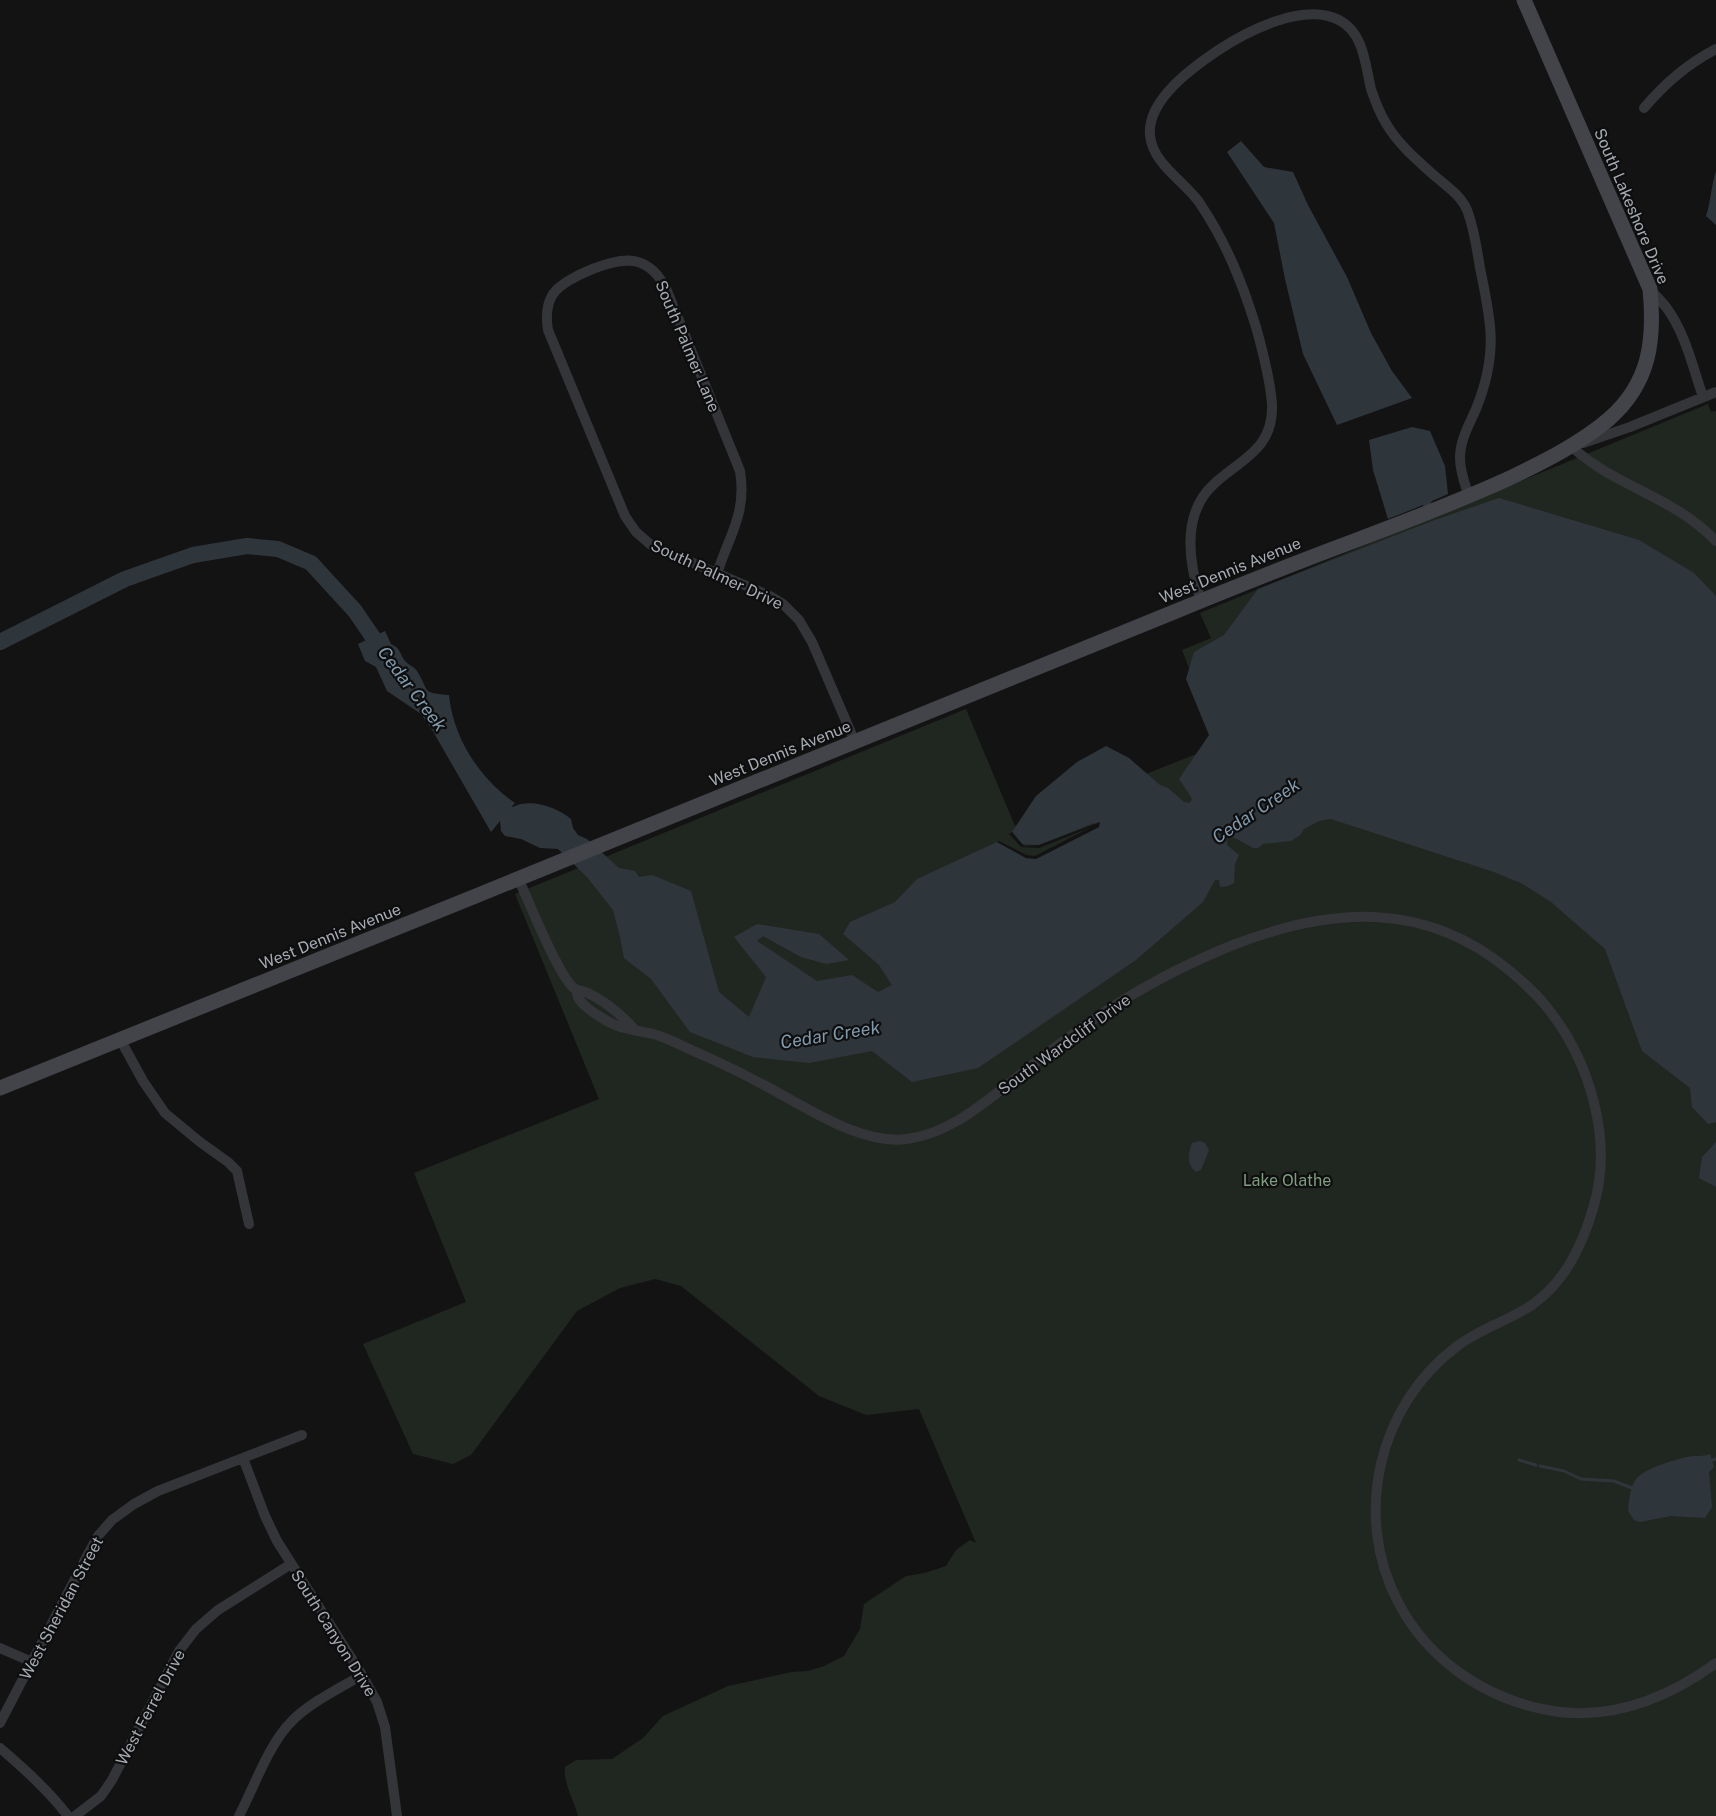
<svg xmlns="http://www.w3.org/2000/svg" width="1716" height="1816" font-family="'Public Sans',sans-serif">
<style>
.green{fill:#202720}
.water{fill:#2e363c}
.pier{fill:#131314}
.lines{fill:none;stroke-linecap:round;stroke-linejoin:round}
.stream{stroke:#2e363c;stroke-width:3}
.river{stroke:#2e363c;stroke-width:16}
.street{stroke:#343539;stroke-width:10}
.secondary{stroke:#434449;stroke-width:15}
.labels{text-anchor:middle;stroke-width:4.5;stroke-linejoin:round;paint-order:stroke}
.street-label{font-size:16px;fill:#a6abb3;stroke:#0e0e0f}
.park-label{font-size:16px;fill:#7f9d80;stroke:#0e0e0f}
.water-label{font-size:18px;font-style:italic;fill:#8099ab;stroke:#0e0e0f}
</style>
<rect width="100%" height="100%" fill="#131314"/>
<path class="green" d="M1708,404L1711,412L1716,411V1816H578C574,1800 563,1783 565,1767L576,1760L612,1759L643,1738L663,1716L728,1686L792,1672L808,1671L824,1666L844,1656L860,1629L864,1604L906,1576L925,1573L946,1566L956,1550L970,1540L976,1543L919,1409L866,1415L819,1396L681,1286L655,1279L620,1288L577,1311L471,1455L453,1464L413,1454L363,1344L466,1302L414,1173L599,1099L515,894L966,709L1015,826L1219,745L1182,650L1211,638L1200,613Z"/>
<path class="water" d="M1241,141L1264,167L1293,172L1308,205L1347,277L1371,333L1392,371L1412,398L1337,425L1303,354L1285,279L1274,223L1227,152Z
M1716,171V225L1706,216C1711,201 1711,186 1716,171Z
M1412,427L1430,431L1445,466L1448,494L1432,501L1429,506L1425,508L1423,505L1388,519L1373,470L1369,440Z
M1499,498L1639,540L1694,573L1716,596V1122L1708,1124L1692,1107L1690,1088L1642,1051L1605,949L1551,902L1523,884L1494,872L1331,819L1319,821L1304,829L1300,835L1291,841L1263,844L1258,848H1253L1235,838L1230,837L1227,839V845L1239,855L1235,864L1234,883L1228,886L1220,887L1219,880H1215L1203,902L1136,960L978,1068L912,1082L872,1051L809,1063L753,1057L690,1032L651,979L624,958L620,937L613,910L587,877L558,849L540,848L521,839L505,836L501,831L500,821L491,832L431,728L421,714L387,691L376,667L365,661L358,644L385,631L391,644C402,649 399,654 406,662C410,666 415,667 417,671C430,692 421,693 449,695C453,738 480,779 515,803L512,806L513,807C531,798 556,807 571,819L573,828L578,835L587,839L619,868L635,871L639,877L652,875L691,891L719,992L749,1017L766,977L734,937L757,924L819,934L849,960L826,964L801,957L763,936L757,941L817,981L852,975L878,992L892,985L879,965L843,934L850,922L895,902L917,879L997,842L1026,858L1036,859L1099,827L1094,823L1039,845L1022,844L1012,832L1036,796L1077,762L1106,746L1129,758L1160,785L1168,788L1184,802L1189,803L1192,800L1191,797L1179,779L1209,735L1186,679L1194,652L1224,635L1258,589L1432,521Z
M1200,1141L1205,1143L1209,1150L1201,1170L1196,1172C1186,1164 1188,1154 1192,1143Z
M1716,1142V1187L1699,1178L1702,1157Z
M1710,1454L1714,1467L1709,1472L1712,1507L1705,1518L1671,1516L1640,1522L1634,1520L1628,1511C1629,1501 1630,1487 1636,1479C1646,1468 1673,1460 1687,1457C1695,1455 1702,1457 1710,1454Z"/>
<path class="pier" d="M1100,822L1099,827L1036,859L1026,858L997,842L999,841L1027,855L1035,856L1089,828L1039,848L1021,847L1009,834L1012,832L1024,846L1039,845Z"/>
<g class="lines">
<path class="stream" d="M1519,1460L1536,1465
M1712,1460L1716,1459
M1540,1466L1564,1471L1581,1479L1614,1481L1632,1488"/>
<path class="river" d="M0,642L125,579L193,555L247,546L278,549L311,563L355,611L385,655"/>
<path class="street" d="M1644,108C1665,83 1687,64 1716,49
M1650,289C1655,295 1661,301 1666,307C1685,332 1693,368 1703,397
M1583,443L1630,427L1716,392
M1571,446C1613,486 1673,496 1716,541
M717,574C729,535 747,514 740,471L665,286C658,275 651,266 638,262C618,255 565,277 553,294C546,305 546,318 548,330L625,516L636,532L651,545L770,596L783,604L799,620L812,642L855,742
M1201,601C1189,564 1181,514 1214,484C1241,459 1274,449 1272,404C1270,378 1263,352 1256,327C1242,282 1226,242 1199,202C1184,181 1152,163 1150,135C1147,100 1192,68 1217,51C1247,31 1303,2 1339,20C1364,33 1365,64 1371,89C1375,101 1380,114 1387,125C1399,145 1418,161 1436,177C1448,187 1461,196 1467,210C1474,228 1477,249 1480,268C1484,287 1488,306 1490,326C1493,355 1487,382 1476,409C1469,425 1460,440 1460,458C1460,472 1465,484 1469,497
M518,878C528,899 559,978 575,989C579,991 584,991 588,993C606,1002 622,1015 635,1030
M576,989C577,993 577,996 579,999C586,1010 613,1026 625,1028C635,1031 646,1032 657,1035C674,1041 690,1050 707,1057C730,1067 753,1079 775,1091C812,1111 863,1145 907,1139C947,1134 979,1107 1011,1082C1033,1064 1056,1046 1080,1029C1127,995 1178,967 1233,945C1331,907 1425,900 1510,971C1524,983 1538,995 1549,1010C1590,1062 1613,1140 1594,1205C1583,1244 1566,1281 1532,1305C1508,1321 1479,1329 1456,1347C1378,1406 1353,1516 1398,1602C1427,1658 1481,1696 1542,1709C1606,1723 1665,1700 1716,1663
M120,1039L143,1081L165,1113L200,1142L228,1162L237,1171L249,1224
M243,1458L265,1516L277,1541L362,1675L377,1702L385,1727L397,1816
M0,1648L32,1662
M0,1723L87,1556L98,1536L112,1520L134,1504L158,1491L302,1435
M0,1748C25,1769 48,1790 68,1816
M75,1816L101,1796L112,1780L179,1651L196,1629L218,1610L291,1564
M239,1816C254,1787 269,1744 291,1722C309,1703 340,1688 362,1675"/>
<path class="secondary" d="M0,1088C390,931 780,773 1169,614C1230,589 1292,564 1354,541C1407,521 1460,501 1512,477C1545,461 1581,443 1609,419C1650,383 1655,340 1650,289L1524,0"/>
</g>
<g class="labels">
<g class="street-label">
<text transform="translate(1632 206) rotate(67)" y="6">South Lakeshore Drive</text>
<text transform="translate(688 346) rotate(67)" y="6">South Palmer Lane</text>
<text transform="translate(1230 570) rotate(-22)" y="6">West Dennis Avenue</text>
<text transform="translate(717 574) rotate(25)" y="6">South Palmer Drive</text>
<text transform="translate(780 753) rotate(-22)" y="6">West Dennis Avenue</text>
<text transform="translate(330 936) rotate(-22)" y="6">West Dennis Avenue</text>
<text transform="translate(1064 1044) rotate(-36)" y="6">South Wardcliff Drive</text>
<text transform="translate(61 1608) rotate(-62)" y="6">West Sheridan Street</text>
<text transform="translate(334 1633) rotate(58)" y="6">South Canyon Drive</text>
<text transform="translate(150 1707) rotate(-62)" y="6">West Ferrel Drive</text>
</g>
<g class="park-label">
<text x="1287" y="1186">Lake Olathe</text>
</g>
<g class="water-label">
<text transform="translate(412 689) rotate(53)" y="6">Cedar Creek</text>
<text transform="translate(1256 811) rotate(-34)" y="6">Cedar Creek</text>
<text transform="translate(830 1035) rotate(-9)" y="6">Cedar Creek</text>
</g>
</g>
</svg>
